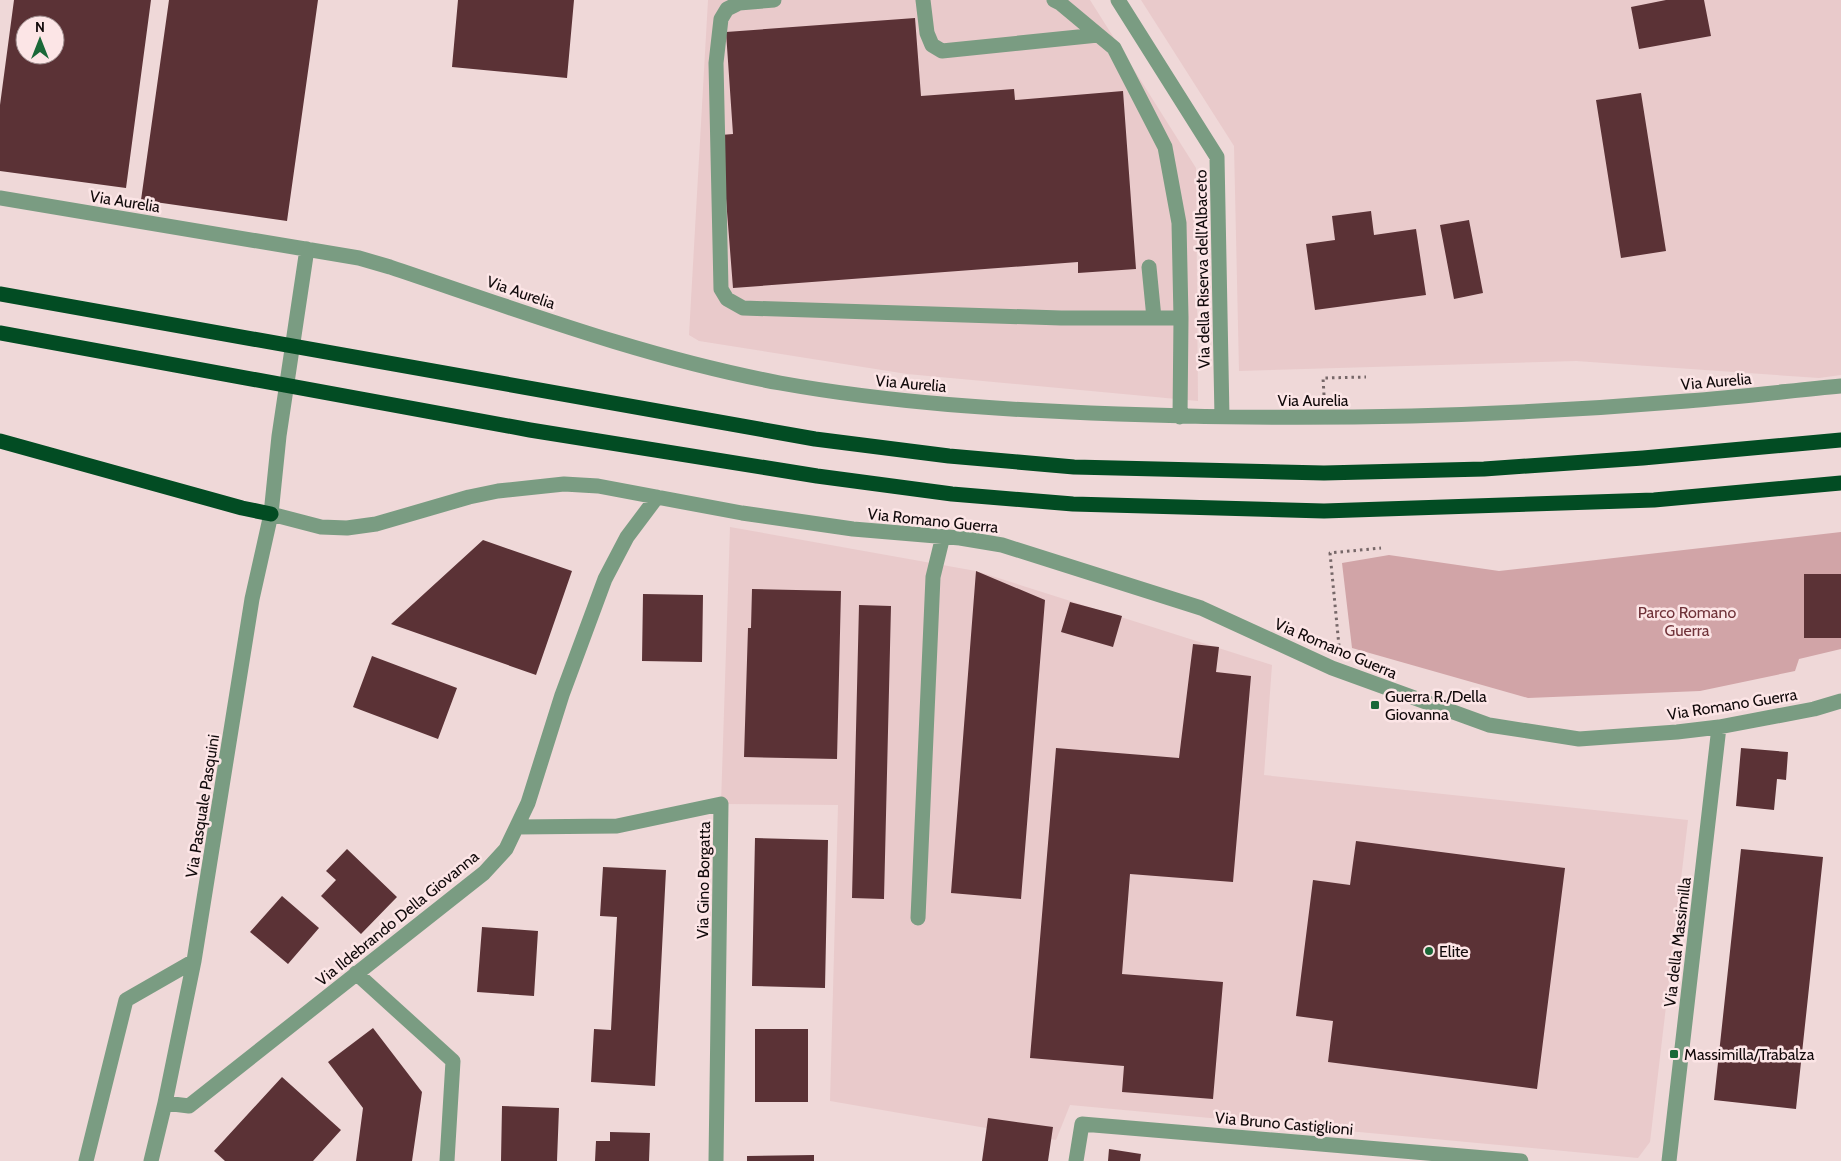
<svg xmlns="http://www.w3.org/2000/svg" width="1841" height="1161" font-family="Cabin,sans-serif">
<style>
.built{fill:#e9cacb}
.green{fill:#d1a4a7}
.building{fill:#5b3236;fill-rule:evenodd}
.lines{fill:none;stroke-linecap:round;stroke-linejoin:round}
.path{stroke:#766768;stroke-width:3;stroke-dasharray:2.5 4;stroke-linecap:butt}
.minor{stroke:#7a9c82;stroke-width:15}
.highway{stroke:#024c23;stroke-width:15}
.poi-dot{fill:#1a6838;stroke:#fce5e6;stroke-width:2}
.labels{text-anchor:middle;stroke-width:5;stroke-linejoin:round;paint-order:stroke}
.street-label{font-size:16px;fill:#10090a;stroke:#fce5e6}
.park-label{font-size:16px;fill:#703239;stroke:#fce5e6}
.poi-label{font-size:16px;fill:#10090a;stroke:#fce5e6;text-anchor:start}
</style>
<rect width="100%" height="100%" fill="#efd8d8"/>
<path class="built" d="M708,0H1090L1196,168L1198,401L907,374L699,341L689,335Z
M1141,0H1841V375L1819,378L1576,361L1239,371L1234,146Z
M730,527L976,571L1272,665L1264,775L1688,820L1650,1142L1638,1158L1070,1105L1056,1140L830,1101L838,805L721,804Z"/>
<path class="green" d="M1841,532V649L1799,659L1795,671L1700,691L1528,698L1352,648L1342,563L1389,555L1499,571Z"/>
<path class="building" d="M14,0H151L126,188L0,171V105ZM25,25H55V55H25Z
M169,0H318L287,221L141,200Z
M458,0H574L567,78L452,67Z
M1666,0H1704L1711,36L1639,49L1631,7Z
M915,18L921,96L1014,89L1015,100L1123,91L1136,269L1078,273V262L733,288L721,135L733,134L726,32Z
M1641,93L1666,251L1621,258L1596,100Z
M1371,211L1374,235L1416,229L1426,295L1315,310L1306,244L1335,240L1332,216Z
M1469,220L1483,293L1454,299L1440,225Z
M483,540L572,571L536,675L391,624Z
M976,571L1045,600L1021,899L951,893Z
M1804,574H1841V638H1804Z
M752,589L841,591L837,759L744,757L748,628H751Z
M643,594L703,595L702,662L642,661Z
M1070,602L1122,616L1113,647L1061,632Z
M859,605L891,606L884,899L852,898Z
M1193,644L1219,647L1216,672L1251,676L1233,882L1130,874L1122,974L1223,982L1213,1099L1122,1092L1124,1066L1030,1058L1056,748L1179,758Z
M372,656L457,688L438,739L353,707Z
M1741,748L1788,752L1786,780L1777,779L1774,810L1736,806Z
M755,838L828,840L825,988L752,986Z
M1356,841L1565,868L1537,1089L1328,1062L1333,1021L1296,1016L1313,880L1350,885Z
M347,849L397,897L361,934L321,896L336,880L326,871Z
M1741,849L1823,857L1796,1109L1714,1100Z
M603,867L666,870L655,1086L591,1082L594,1029L611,1030L617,917L600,916Z
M282,896L319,928L288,964L250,932Z
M482,927L538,931L534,996L477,992Z
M373,1028L422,1092L412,1161H356L363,1108L328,1062Z
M755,1029H808V1102H755Z
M282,1077L341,1130L313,1161H225L214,1151Z
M502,1106L559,1108L557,1161H501Z
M988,1118L1053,1127L1048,1161H982Z
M610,1132L650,1133L649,1161H595L596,1141H610Z
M1109,1149L1141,1154L1140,1161H1108Z
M814,1155V1161H747V1156Z"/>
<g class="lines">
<path class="path" d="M1324,395L1323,378L1366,377
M1339,646L1330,553L1381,548"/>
<path class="minor" d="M774,0L739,3L727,9L721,19L716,63L721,289L727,299L743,308L1061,318H1181
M923,0L927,33L932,45L942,51L1098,35
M1054,0L1060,3L1114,48L1165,147L1179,223L1181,318L1180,417
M1118,0L1217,157L1222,417
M0,198L359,258L390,267C518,310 646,358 780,383C891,403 1005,410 1118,414C1308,421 1497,417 1687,401C1738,397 1789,391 1841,386
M1149,267L1154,318
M271,514L321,527L347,528L376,524L469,497L498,491L564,484L598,486L742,513L853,529L960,538L1002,545L1201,608L1332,668L1489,725L1579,739L1677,732L1719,727L1814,709L1841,701
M518,827L617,826L721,804L716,1161
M918,918L933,577L943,536
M356,973L453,1061L447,1161
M165,1103L189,1106L484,873L506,849L528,803L562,695L605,579L627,537L657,497
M86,1161L126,1000L194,961
M151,1161L165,1103L194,961L252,599L271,514L279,436L307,249
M1076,1161L1082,1124L1521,1161
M1669,1161L1719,727"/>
<path class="highway" d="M0,294L815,439L949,456L1074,467L1324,473L1484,469L1643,458L1841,440
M0,333L530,430L817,476L952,494L1073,504L1324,511L1654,500L1841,483
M0,441L242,508L271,514"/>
</g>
<g class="poi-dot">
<rect x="1370" y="700" width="10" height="10" rx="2.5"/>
<circle cx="1429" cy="951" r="5"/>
<rect x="1669" y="1049" width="10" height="10" rx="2.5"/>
</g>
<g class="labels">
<g class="street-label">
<text transform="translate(125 201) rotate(9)" y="6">Via Aurelia</text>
<text transform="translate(1202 269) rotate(-91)" y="6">Via della Riserva dell'Albaceto</text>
<text transform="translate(521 292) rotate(19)" y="6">Via Aurelia</text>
<text transform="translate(1716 381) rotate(-5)" y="6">Via Aurelia</text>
<text transform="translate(911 383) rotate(5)" y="6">Via Aurelia</text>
<text x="1313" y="406">Via Aurelia</text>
<text transform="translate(933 520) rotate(6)" y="6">Via Romano Guerra</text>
<text transform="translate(1336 648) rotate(23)" y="6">Via Romano Guerra</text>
<text transform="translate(1732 704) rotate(-9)" y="6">Via Romano Guerra</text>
<text transform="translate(202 806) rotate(-81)" y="6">Via Pasquale Pasquini</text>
<text transform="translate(703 880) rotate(-89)" y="6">Via Gino Borgatta</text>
<text transform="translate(397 918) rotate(-39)" y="6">Via Ildebrando Della Giovanna</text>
<text transform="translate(1677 942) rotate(-83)" y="6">Via della Massimilla</text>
<text transform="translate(1284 1123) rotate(5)" y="6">Via Bruno Castiglioni</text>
</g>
<g class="park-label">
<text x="1687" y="618">Parco Romano<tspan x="1687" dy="18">Guerra</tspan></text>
</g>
<g class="poi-label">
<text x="1385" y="702">Guerra R./Della<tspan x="1385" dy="18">Giovanna</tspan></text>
<text x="1439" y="957">Elite</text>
<text x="1684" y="1060">Massimilla/Trabalza</text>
</g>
</g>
<g transform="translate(40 40)"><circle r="24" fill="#fce5e6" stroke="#9e8d8e"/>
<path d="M0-4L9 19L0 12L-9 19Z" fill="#1a6838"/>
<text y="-8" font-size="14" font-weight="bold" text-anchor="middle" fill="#10090a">N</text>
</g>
</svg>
